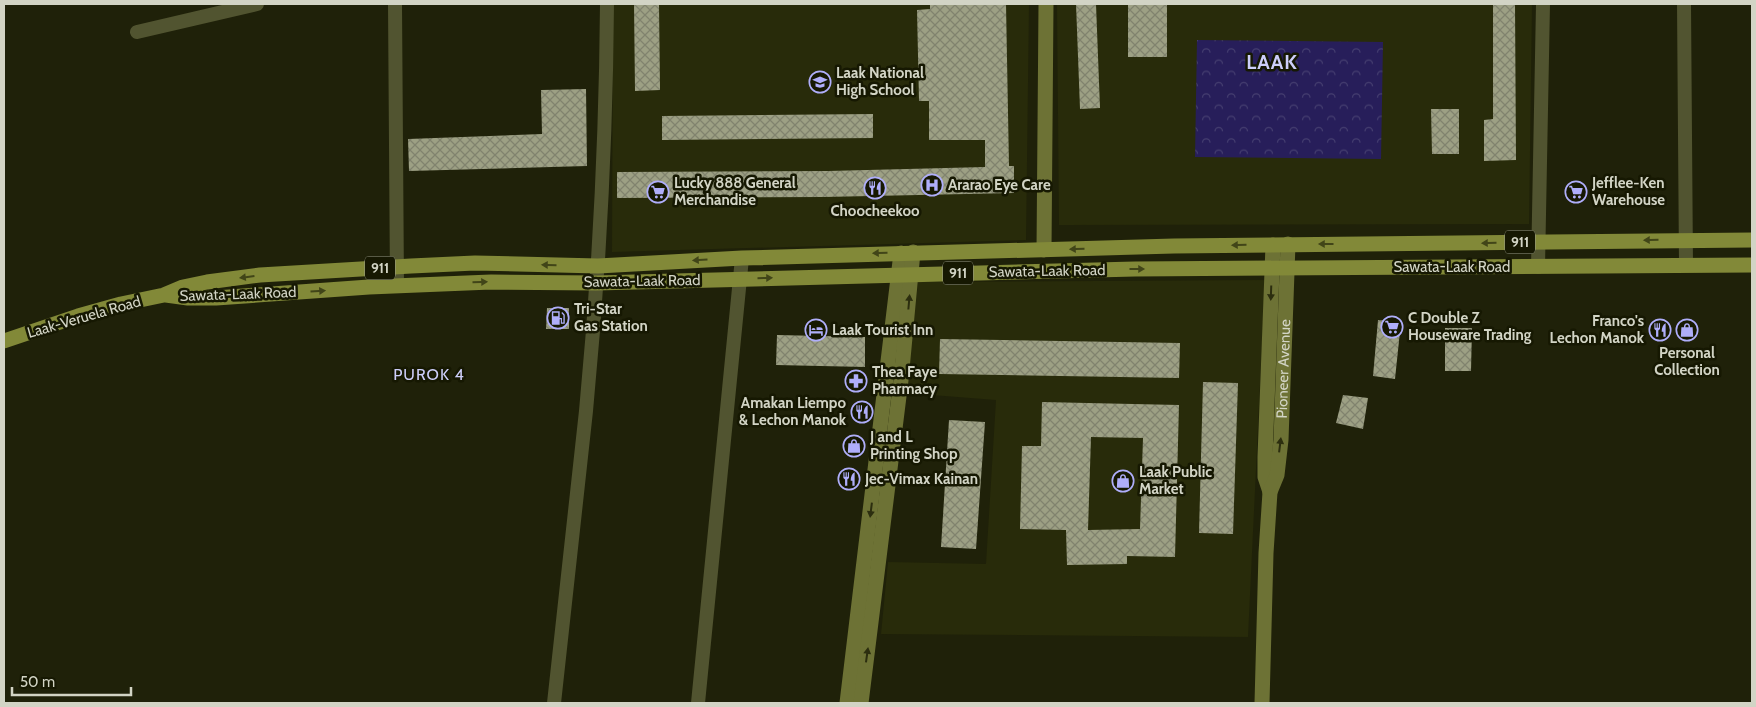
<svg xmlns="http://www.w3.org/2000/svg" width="1756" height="707" font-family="Cabin,sans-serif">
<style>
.built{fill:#282b0a}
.park{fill:url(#park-crowns)}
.building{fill:url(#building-cross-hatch);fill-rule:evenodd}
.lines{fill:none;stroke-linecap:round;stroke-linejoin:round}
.street{stroke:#515430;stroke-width:14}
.secondary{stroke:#6d7235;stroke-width:15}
.primary{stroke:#828938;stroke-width:15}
.oneway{fill:#414518}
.oneway2{fill:#2c2e0f}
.labels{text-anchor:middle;stroke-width:5;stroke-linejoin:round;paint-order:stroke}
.shield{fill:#161802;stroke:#9a9c8a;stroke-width:1}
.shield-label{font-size:14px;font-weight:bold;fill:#d2d4c5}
.poi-label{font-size:15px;font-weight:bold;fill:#d2d4c5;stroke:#161802;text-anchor:start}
.street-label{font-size:15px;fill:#d2d4c5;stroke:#161802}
.neighbourhood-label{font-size:16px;letter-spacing:1px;fill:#cecffa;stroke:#161802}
.district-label{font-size:20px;font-weight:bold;letter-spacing:1px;fill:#cecffa;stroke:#161802}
</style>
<defs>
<pattern id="park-crowns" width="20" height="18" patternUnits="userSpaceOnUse" patternTransform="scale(1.25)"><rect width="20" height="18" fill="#271e5a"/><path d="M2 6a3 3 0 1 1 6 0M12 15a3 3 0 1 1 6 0" fill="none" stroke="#453e70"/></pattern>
<pattern id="building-cross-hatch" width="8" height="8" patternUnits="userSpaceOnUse" patternTransform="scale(1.25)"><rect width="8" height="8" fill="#9da084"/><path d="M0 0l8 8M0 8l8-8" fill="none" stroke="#81836e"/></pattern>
</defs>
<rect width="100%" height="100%" fill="#1f2109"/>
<path class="built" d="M613,4H1029L1026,240L612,252Z
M1057,4H1532L1529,224L1059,225Z
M1265,280L1248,637L881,634L888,562L986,564L996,400L906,393L918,282Z"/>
<path class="park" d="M1197,40L1383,42L1381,159L1195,157Z"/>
<path class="building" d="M634,4H659L660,90L635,91Z
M930,4H1006L1009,166H1014V193L824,197L617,198V172L828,171L985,167V140H929V101H919L917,10L930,9Z
M1076,4H1096L1100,108L1080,109Z
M1128,4H1167V57H1128Z
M1493,4H1515L1516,160L1484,161V120L1493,119Z
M586,89L587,166L409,171L408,139L542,134L541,90Z
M1431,109H1459V154H1432Z
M873,114V138L662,140V116Z
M547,308H569V329H546Z
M1378,320L1401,322L1395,379L1373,376Z
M1445,328H1472L1471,371H1445Z
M777,335L865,337V367L776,365Z
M940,339L1180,343L1179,378L939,374Z
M1203,382L1238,383L1233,534L1199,533Z
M1343,395L1368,398L1363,429L1336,423Z
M1042,402L1179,405L1175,557L1127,556V564L1067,565L1066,530L1020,529L1022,446H1041ZM1091,437L1143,438L1140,529L1088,530Z
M949,420L985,422L976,549L941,547Z"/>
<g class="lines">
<path class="street" d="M395,4L397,286
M1684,4L1686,265
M137,32L257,4
M1538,267L1543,4
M554,703C564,606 576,508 586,411C599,275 606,140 607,4
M698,703L742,258"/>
<g class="secondary">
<path d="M1044,250L1046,4"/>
<path d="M1270,492L1265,477V457L1273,245"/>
<path d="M847,703L901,253"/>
<path d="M861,703L901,380L913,252"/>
<path id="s1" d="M1262,703L1266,553L1270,492L1277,475L1281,440L1288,244"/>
</g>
<path class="primary" d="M166,295L188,298H216L369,287L491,282L596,283L1135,269L1752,265
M4,341L78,316L121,304L164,295L183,287L207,282L260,275L411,266L475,263L598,266L742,258L1174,246L1752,240"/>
</g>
<defs><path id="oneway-solid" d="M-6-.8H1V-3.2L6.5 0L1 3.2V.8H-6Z" transform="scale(1.25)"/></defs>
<g class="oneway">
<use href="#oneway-solid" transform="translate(1651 240) rotate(179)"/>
<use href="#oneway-solid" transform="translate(1489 243) rotate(179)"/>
<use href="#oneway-solid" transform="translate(1326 244) rotate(180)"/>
<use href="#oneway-solid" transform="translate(1239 245) rotate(179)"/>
<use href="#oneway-solid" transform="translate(1077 249) rotate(178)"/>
<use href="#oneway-solid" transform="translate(880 253) rotate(178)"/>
<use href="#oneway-solid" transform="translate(700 260) rotate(177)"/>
<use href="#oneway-solid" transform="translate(549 265) rotate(-179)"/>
<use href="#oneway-solid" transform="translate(1137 269)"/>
<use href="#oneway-solid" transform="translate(247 277) rotate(173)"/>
<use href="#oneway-solid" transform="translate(765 278) rotate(-1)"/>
<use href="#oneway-solid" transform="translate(480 282) rotate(-2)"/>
<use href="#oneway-solid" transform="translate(318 291) rotate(-4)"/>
</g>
<g class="oneway2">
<use href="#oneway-solid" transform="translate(1271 293) rotate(92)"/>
<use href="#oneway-solid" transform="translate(909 302) rotate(-85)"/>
<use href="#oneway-solid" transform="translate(1280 445) rotate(-83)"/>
<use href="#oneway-solid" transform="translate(871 510) rotate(97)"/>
<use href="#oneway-solid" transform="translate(867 655) rotate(-82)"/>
</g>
<defs>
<g id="school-ring" transform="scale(1.125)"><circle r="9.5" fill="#161802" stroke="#afaefa" stroke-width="1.5"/><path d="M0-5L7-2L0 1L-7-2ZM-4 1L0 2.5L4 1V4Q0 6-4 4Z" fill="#afaefa"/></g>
<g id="hospital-ring" transform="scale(1.125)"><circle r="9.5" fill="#161802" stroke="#afaefa" stroke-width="1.5"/><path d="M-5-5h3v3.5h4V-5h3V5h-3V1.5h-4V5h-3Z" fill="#afaefa"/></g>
<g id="restaurant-ring" transform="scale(1.125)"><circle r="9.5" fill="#161802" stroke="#afaefa" stroke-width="1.5"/><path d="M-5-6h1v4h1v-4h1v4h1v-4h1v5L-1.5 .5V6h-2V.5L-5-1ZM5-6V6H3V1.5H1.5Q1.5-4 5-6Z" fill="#afaefa"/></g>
<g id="supermarket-ring" transform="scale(1.125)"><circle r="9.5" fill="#161802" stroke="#afaefa" stroke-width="1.5"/><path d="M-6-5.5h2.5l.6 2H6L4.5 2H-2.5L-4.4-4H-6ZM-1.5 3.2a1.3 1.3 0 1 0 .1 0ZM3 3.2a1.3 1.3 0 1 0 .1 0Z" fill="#afaefa"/></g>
<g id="fuel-ring" transform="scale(1.125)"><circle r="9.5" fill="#161802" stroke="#afaefa" stroke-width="1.5"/><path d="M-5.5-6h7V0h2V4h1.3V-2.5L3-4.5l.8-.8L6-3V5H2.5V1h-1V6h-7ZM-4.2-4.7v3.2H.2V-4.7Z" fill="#afaefa"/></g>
<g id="hotel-ring" transform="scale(1.125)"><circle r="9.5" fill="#161802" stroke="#afaefa" stroke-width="1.5"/><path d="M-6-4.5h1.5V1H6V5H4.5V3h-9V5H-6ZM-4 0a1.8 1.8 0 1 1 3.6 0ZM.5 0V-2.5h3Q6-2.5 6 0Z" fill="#afaefa"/></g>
<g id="shop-ring" transform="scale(1.125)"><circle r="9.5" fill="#161802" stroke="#afaefa" stroke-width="1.5"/><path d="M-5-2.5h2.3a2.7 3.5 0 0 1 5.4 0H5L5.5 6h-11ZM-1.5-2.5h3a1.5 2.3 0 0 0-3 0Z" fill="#afaefa"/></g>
<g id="pharmacy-ring" transform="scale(1.125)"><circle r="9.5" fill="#161802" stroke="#afaefa" stroke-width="1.5"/><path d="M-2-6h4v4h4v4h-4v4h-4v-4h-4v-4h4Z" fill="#afaefa"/></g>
</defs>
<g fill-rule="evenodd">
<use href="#school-ring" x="820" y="82"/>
<use href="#hospital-ring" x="932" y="185"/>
<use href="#restaurant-ring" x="875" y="188"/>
<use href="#supermarket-ring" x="658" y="192"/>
<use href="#supermarket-ring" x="1576" y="192"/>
<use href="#fuel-ring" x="558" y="318"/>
<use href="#supermarket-ring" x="1392" y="327"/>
<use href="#hotel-ring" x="816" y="330"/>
<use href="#restaurant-ring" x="1660" y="330"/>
<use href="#shop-ring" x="1687" y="330"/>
<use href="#pharmacy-ring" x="856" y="381"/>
<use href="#restaurant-ring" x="862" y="412"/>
<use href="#shop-ring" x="854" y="446"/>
<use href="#restaurant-ring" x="849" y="479"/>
<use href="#shop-ring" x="1123" y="481"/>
</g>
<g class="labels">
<g class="shield">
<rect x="1505" y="230.5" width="30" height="23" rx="4"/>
<rect x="365" y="256.5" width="30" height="23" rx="4"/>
<rect x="943" y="261.5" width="30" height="23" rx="4"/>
</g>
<g class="shield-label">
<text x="1520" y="247">911</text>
<text x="380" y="273">911</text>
<text x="958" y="278">911</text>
</g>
<g class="poi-label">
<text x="836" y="78">Laak National<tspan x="836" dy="17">High School</tspan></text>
<text x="674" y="188">Lucky 888 General<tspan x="674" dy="17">Merchandise</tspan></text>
<text x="1592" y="188">Jefflee-Ken<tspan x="1592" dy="17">Warehouse</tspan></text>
<text x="948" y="190">Ararao Eye Care</text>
<text x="875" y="216" text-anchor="middle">Choocheekoo</text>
<text x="574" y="314">Tri-Star<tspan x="574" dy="17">Gas Station</tspan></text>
<text x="1408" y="323">C Double Z<tspan x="1408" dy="17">Houseware Trading</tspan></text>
<text x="1644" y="326" text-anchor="end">Franco's<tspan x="1644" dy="17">Lechon Manok</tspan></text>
<text x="832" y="335">Laak Tourist Inn</text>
<text x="1687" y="358" text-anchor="middle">Personal<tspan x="1687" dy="17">Collection</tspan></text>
<text x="872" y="377">Thea Faye<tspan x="872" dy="17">Pharmacy</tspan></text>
<text x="846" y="408" text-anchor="end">Amakan Liempo<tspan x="846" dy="17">&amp; Lechon Manok</tspan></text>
<text x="870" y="442">J and L<tspan x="870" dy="17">Printing Shop</tspan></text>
<text x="1139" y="477">Laak Public<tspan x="1139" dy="17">Market</tspan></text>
<text x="865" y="484">Jec-Vimax Kainan</text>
</g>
<g class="street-label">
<text x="1452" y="272">Sawata-Laak Road</text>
<text transform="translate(1047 271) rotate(-1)" y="5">Sawata-Laak Road</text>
<text transform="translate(642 281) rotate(-1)" y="5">Sawata-Laak Road</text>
<text transform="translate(238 294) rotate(-2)" y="5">Sawata-Laak Road</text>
<text transform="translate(84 317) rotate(-16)" y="5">Laak-Veruela Road</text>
<text dy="5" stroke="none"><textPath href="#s1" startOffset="336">Pioneer Avenue</textPath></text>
</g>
<g class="neighbourhood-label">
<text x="429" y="380">PUROK 4</text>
</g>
<g class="district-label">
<text x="1272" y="69">LAAK</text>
</g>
</g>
<rect width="1756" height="707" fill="none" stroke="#d2d4c5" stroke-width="10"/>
<path d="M12 687v8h119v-8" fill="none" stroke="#d2d4c5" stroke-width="2.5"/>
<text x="20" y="687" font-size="15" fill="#d2d4c5" stroke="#161802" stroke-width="4" paint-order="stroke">50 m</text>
</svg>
